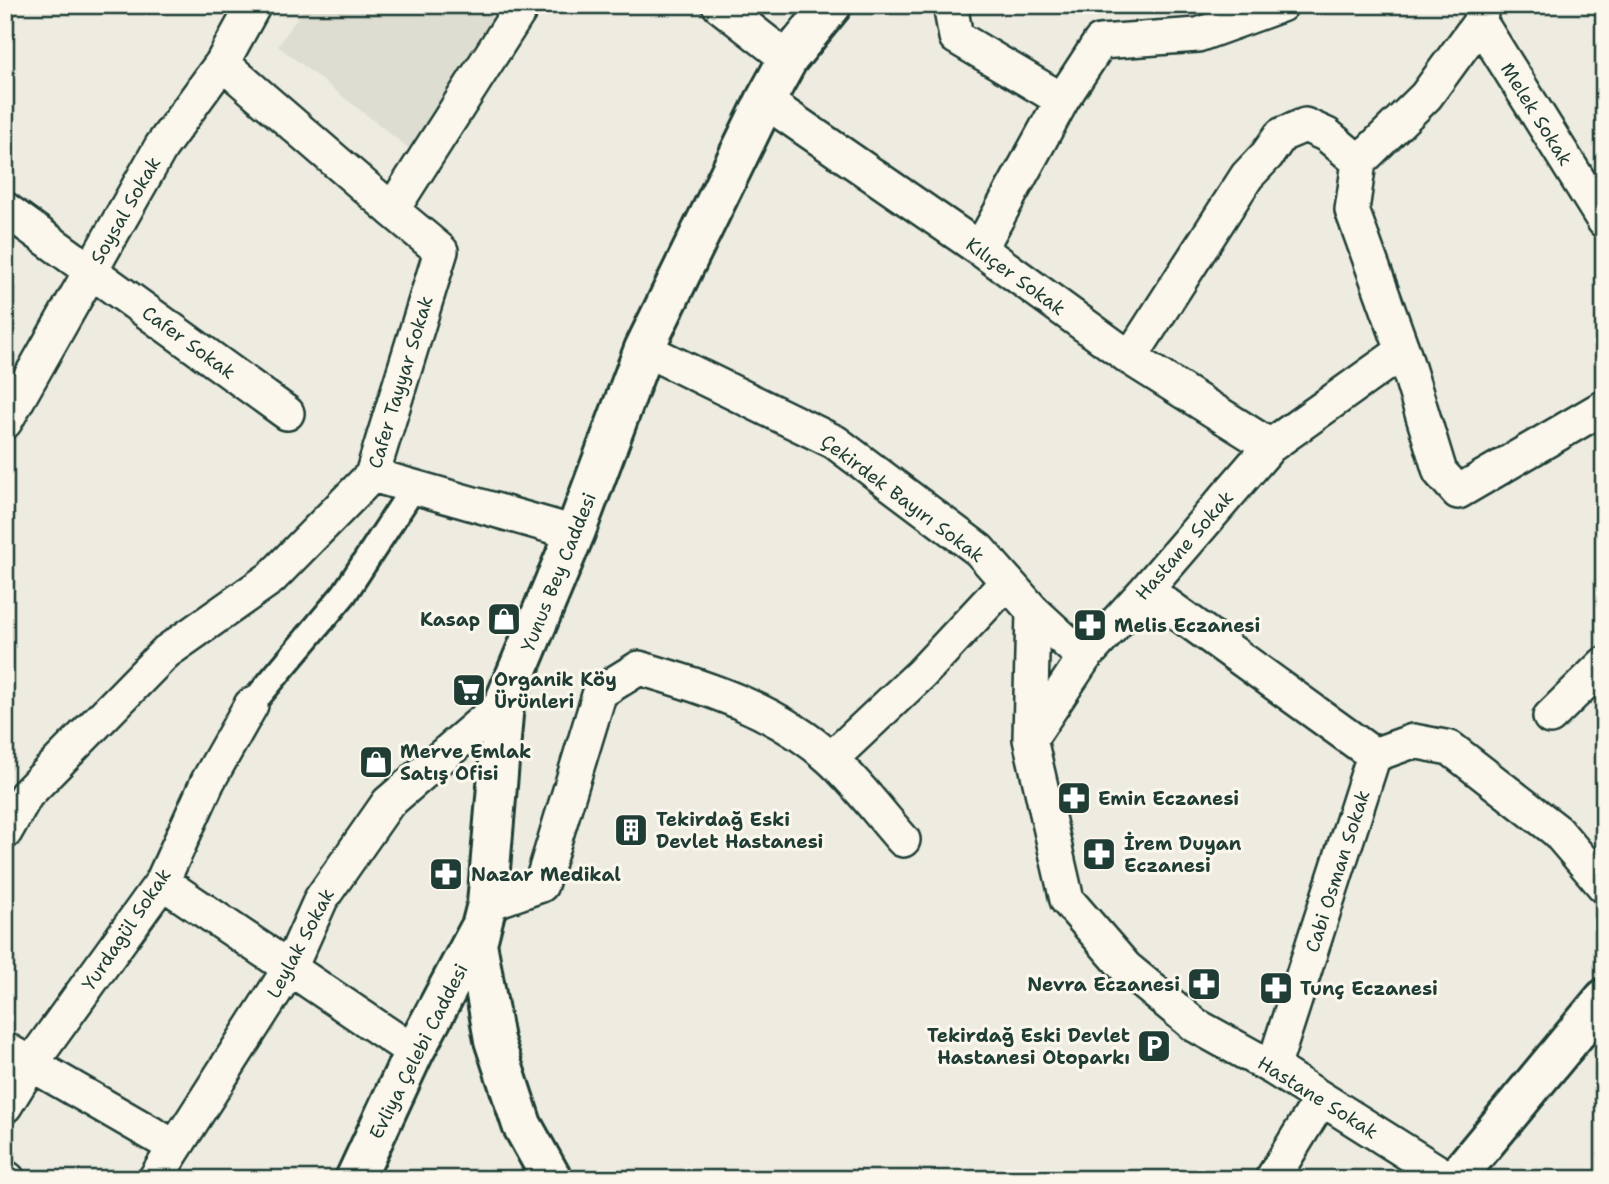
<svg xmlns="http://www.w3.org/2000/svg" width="1609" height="1184" font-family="'Shantell Sans',sans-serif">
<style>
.built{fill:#ddddd2}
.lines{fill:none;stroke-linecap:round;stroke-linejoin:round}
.pedestrian-casing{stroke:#1f3d34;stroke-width:30}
.minor-casing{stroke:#1f3d34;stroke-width:38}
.tertiary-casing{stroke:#1f3d34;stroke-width:44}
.secondary-casing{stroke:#1f3d34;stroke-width:44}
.pedestrian{stroke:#fbf7ec;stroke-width:24}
.minor{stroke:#fbf7ec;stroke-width:33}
.tertiary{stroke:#fbf7ec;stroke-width:38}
.secondary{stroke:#fbf7ec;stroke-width:38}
.labels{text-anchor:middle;stroke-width:6;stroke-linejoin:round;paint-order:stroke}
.street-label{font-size:19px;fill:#1f3d34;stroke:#fbf7ec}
.poi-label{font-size:19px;font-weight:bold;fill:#1f3d34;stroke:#fbf7ec;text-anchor:start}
</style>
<rect width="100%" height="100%" fill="#eeece1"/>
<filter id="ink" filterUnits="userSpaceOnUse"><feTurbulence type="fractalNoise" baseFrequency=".0143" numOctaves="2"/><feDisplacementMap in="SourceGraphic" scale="14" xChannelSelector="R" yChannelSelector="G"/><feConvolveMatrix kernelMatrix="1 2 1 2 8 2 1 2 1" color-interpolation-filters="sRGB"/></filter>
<g filter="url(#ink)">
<path class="built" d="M306,5H519L415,153L278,46Z"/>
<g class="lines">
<g class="pedestrian-casing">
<path id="pedestrian" d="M251,705L344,594L414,487"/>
</g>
<g class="minor-casing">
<path id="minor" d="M719,5L788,59
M950,5L956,37L1062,100
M1482,5L1480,22L1604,221
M222,63L392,210
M765,101L980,249L1130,358L1270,446
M5,209L287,413
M980,249L1062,100L1100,42L1198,35L1281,5
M644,349L835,442L979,550L1033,611L1030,739
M1403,351L1440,472L1458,492L1604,407
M1130,358L1247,176L1267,155L1281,135L1305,125L1327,135L1359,162
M5,422L161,147L222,63L254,5
M372,475L575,533
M1146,590L1374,755L1413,741L1450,748L1557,831L1604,886
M1033,611L1084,658
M1550,717L1604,664
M831,759L921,674L1007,582
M5,832L26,795L166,652L271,578L372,475L441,251L392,210L523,5
M162,882L414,1052
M487,904L541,885L600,692L639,668C706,687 779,711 831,759C857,783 879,813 903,840
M5,1049L175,1147
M1273,1068L1374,755
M5,1106L31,1064L162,882L208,781L251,705
M5,1177L8,1179
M155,1179L290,968L321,899L388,803L504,703
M1272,1179L1321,1099
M1449,1179L1273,1068L1195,1025L1126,968L1067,900L1030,739L1084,658L1146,590L1270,446L1403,351L1352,210L1359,162L1426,96L1480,22"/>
</g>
<g class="tertiary-casing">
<path id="tertiary" d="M355,1179L414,1052L479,930
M552,1179L522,1125L494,1040L477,943L487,904L504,703L575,533L644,349L765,101L788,59L832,5"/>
</g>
<g class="secondary-casing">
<path id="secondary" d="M1455,1179L1604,999"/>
</g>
<use href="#pedestrian" class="pedestrian"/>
<use href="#minor" class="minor"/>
<use href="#tertiary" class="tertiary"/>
<use href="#secondary" class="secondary"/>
</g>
</g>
<defs>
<g id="shop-square" transform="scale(1.75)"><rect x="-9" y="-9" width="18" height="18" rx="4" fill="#1f3d34" stroke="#fbf7ec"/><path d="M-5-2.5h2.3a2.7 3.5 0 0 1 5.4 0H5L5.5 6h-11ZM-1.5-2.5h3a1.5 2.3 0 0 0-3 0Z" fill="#fff"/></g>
<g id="pharmacy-square" transform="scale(1.75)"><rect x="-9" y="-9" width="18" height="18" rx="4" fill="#1f3d34" stroke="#fbf7ec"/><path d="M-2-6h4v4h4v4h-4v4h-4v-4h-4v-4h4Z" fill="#fff"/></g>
<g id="supermarket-square" transform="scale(1.75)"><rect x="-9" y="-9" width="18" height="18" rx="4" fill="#1f3d34" stroke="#fbf7ec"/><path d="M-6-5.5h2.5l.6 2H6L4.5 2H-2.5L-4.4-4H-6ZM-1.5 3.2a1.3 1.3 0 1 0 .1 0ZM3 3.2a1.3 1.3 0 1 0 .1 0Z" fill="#fff"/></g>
<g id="building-square" transform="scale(1.75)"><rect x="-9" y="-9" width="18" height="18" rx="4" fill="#1f3d34" stroke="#fbf7ec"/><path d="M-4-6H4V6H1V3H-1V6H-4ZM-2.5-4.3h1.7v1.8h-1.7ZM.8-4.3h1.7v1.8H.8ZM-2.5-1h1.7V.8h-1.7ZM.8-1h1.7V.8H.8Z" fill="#fff"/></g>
<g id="parking-square" transform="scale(1.75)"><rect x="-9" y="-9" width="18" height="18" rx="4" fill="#1f3d34" stroke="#fbf7ec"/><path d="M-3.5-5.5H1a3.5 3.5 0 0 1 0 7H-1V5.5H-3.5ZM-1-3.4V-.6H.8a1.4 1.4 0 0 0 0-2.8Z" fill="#fff"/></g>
</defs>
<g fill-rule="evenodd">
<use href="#shop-square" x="504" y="619"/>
<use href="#pharmacy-square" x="1090" y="625"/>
<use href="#supermarket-square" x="469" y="690"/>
<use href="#shop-square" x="376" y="762"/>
<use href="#pharmacy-square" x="1074" y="798"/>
<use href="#building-square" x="631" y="830"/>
<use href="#pharmacy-square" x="1099" y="854"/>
<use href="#pharmacy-square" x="446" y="874"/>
<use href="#pharmacy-square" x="1204" y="984"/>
<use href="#pharmacy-square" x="1276" y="988"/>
<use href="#parking-square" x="1154" y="1046"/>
</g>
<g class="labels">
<g class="street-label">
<text transform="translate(1537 114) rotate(58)" y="7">Melek Sokak</text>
<text transform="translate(125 210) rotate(-60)" y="7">Soysal Sokak</text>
<text transform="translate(1016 276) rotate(36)" y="7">Kılıçer Sokak</text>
<text transform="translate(189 342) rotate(36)" y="7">Cafer Sokak</text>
<text transform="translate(400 382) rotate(-73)" y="7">Cafer Tayyar Sokak</text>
<text transform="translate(903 498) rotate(37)" y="7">Çekirdek Bayırı Sokak</text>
<text transform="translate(1184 545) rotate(-49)" y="7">Hastane Sokak</text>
<text transform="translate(558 572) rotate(-68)" y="7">Yunus Bey Caddesi</text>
<text transform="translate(1337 871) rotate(-72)" y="7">Cabi Osman Sokak</text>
<text transform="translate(126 929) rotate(-56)" y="7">Yurdagül Sokak</text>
<text transform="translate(300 943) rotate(-62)" y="7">Leylak Sokak</text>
<text transform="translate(418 1051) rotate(-63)" y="7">Evliya Çelebi Caddesi</text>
<text transform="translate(1318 1097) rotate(32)" y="7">Hastane Sokak</text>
</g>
<g class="poi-label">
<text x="480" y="626" text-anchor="end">Kasap</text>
<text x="1114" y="632">Melis Eczanesi</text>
<text x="494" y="686">Organik Köy<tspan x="494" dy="22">Ürünleri</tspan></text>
<text x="400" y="758">Merve Emlak<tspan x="400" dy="22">Satış Ofisi</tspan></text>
<text x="1098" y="805">Emin Eczanesi</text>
<text x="656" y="826">Tekirdağ Eski<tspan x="656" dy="22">Devlet Hastanesi</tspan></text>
<text x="1124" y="850">İrem Duyan<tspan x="1124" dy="22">Eczanesi</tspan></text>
<text x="471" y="881">Nazar Medikal</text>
<text x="1180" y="991" text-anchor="end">Nevra Eczanesi</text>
<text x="1300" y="995">Tunç Eczanesi</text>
<text x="1130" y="1042" text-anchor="end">Tekirdağ Eski Devlet<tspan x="1130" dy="22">Hastanesi Otoparkı</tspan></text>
</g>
</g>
<rect width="1609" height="1184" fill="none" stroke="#fbf7ec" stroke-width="28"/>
<rect x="14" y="14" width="1581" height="1156" fill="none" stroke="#1f3d34" stroke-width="2.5" filter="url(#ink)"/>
</svg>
